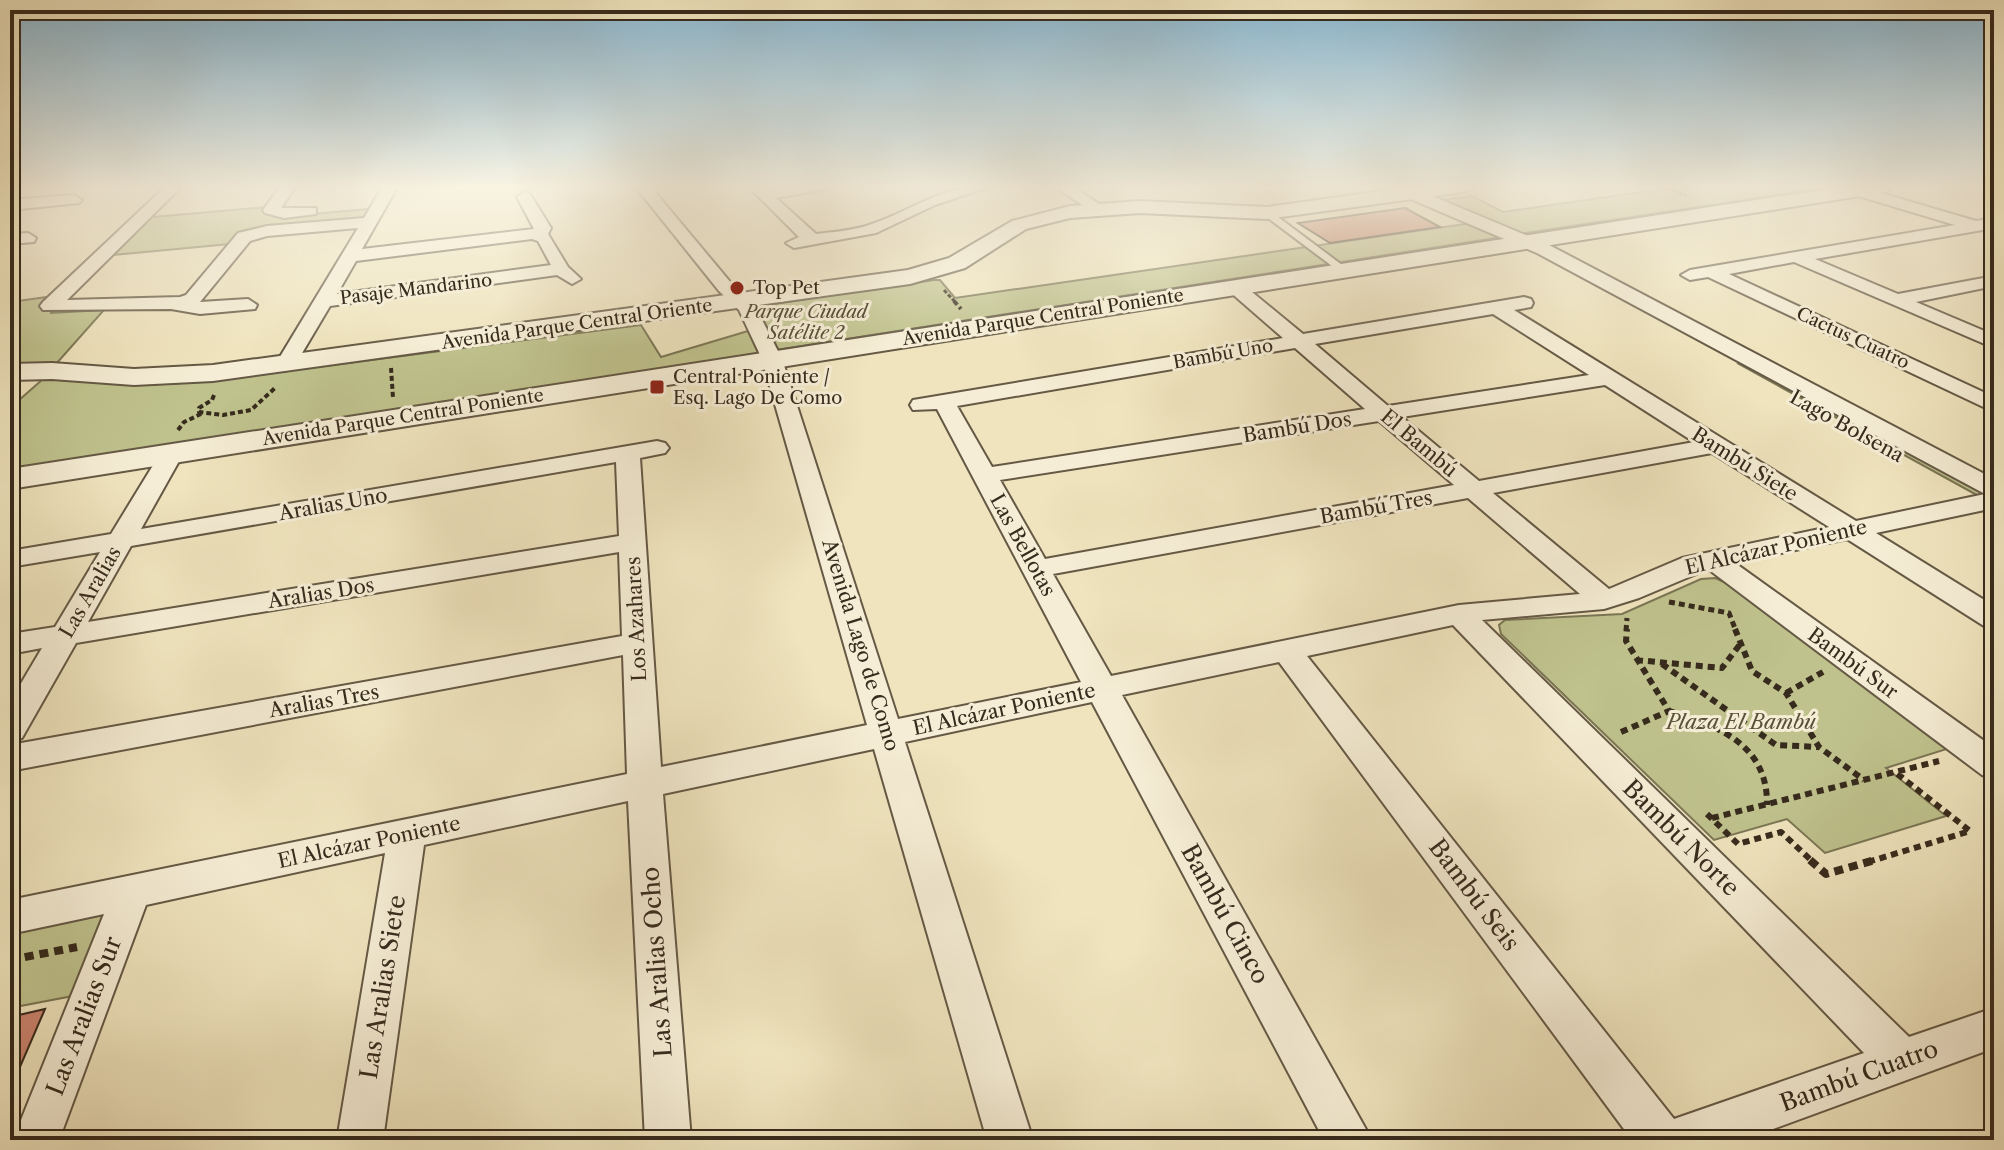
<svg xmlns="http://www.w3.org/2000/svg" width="2004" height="1150" font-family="'Libre Caslon Text',serif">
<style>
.green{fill:#bfc28d;stroke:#7b7655;stroke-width:2}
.building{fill:#cb846f;stroke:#372b1d;stroke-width:2}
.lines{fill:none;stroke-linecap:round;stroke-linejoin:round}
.service-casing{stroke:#655945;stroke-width:4}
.minor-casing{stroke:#655945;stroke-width:4}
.tertiary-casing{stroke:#655945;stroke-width:4}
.path-far4{stroke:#372b1d;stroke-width:3;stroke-dasharray:4 2;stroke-linecap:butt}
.path-far3{stroke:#372b1d;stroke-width:4;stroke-dasharray:5 3;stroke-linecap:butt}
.path-far2{stroke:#372b1d;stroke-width:5;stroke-dasharray:6 4;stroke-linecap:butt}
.path-far1{stroke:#372b1d;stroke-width:6;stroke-dasharray:7 5;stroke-linecap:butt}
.path{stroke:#372b1d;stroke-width:8;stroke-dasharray:9 6;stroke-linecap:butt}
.service{fill:#f5edd5;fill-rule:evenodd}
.minor{fill:#f5edd5;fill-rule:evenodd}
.tertiary{fill:#f5edd5;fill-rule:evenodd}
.poi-dot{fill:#8f2418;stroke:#f5edd5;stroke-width:3}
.labels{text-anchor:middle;stroke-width:6;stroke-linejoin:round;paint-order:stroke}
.far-poi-label{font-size:18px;fill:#372b1d;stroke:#f5edd5;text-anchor:start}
.far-street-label{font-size:18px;fill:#372b1d;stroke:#f5edd5}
.far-park-label{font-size:18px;font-style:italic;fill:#595139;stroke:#f5edd5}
.street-label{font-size:20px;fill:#372b1d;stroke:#f5edd5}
.park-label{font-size:20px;font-style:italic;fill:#595139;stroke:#f5edd5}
.near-street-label{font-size:24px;fill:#372b1d;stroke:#f5edd5}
</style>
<rect width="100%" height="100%" fill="#efe4be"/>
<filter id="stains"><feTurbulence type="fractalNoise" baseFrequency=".0025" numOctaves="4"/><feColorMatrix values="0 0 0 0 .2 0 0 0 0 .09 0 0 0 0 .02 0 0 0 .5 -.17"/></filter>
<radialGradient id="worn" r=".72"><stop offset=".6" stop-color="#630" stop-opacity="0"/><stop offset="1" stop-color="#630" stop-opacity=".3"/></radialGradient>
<path class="green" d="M1657,186H1839L1513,235L1436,201L1472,196L1503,212L1662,189Z
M268,207L311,214L370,209L362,220L272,228L230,244L113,255L152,217Z
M1472,223L1502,237L776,350L747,308L934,280H940L955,298Z
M54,296L51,313L104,310L56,364L10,365V302Z
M641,325L661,357L748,331L762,357L10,471V408L43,379L143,385L201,382Z
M1750,362L1994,491L1984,499L1739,364Z
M1715,578L1731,585L1950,748L1886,768L1946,816L1825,853L1787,819L1714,840L1501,634L1499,625L1505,620L1622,614L1701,579Z
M119,910L83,994L10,1008V931Z"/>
<path class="building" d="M1405,208L1440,227L1330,243L1298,223Z
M45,1009L10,1090V1017Z"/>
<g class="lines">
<g class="service-casing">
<path id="service" d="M1264,211H1270L1346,268V272H1340L1264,215Z"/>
</g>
<g class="minor-casing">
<path id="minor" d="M166,186H182L67,300L180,297L186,295L238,233L267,226L364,218L383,186H398L362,249L534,229L517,197L525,192L530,194L551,228L548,234L568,267L581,279L572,284L557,275L330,306L295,365L285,371L275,365L358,228L267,236L250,241L200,302L248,299L257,305L255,309L200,314L171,309L43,310L40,306L43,302ZM532,239L538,241L551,265L337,294L356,261Z
M281,186H296L281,208H316V214L284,218L265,213L263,210Z
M635,186H650L731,283L754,304L782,359L898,719L1081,682L937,409L913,410L910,405L913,400L1283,338L1229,291L1226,287L1235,281L1241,283L1303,334L1524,297L1531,299L1533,303L1531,307L1514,310L1856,521L1985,494L1537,253L1380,186H1403L1437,198L1549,245L1994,479V508L1876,533L1994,606V628L1984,626L1847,539L1735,563L1994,748V779L1982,775L1708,569L1639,598L1604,609L1482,620L1909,1037L1994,1008V1048L1743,1140H1632L1279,662L1122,695L1372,1140H1324L1092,702L905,742L1033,1140H987L874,749L663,794L691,1140H645L628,801L424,845L383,1140H337L385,853L146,905L59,1140H13L104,914L10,934V900L627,774L623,655L10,771V745L622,636L619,552L76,643L22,738L10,742V702L42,648L10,654V634L55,627L100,552L10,567V551L111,534L163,449H179L183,454L141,529L657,441L665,443L669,448L665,453L640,458L661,767L867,725L762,359L739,310L719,291ZM1493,314L1589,375L1388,406L1315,344ZM1295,348L1365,409L992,467L957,406ZM1605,385L1694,442L1479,481L1402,417ZM1379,421L1454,485L1045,559L1000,480ZM1712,453L1829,527L1682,558L1609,589L1493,493ZM616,462L619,536L88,622L131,546ZM1468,498L1580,594L1459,605L1111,676L1053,574ZM1453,625L1864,1053L1674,1119L1307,656Z
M748,186H764L768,190L828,186L821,190L776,198L816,234C832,232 850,231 866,226C913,211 938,186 991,186L935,205L876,233L794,248L786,243L799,237Z
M1054,186H1072L1105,208L1103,211H1091Z
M1857,186L1976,221L1994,218V228L1815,259L1898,294L1994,276V286L1916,302L1994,335V348L1794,262L1729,274L1994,397V412L1708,277L1690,280L1681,275L1690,270L1955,225L1852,194L1849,191Z
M74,195L82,200L79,203L10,210V200Z
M28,233L36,238L34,242L10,244V234Z"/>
</g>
<g class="tertiary-casing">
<path id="tertiary" d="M1419,186H1473L1464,192L1267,219L1140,213L1070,218L1026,229L965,268L910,284L213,381L134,385L52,379L10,380V364L52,363L134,369L213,365L908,270L949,258L1012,221L1070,206L1140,201L1267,207Z
M1847,186H1895L1886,192L10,489V469Z"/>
</g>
<path class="path-far4" d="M1662,186L1687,196
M1715,186L1730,188
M1671,189L1693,186
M944,290L956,303"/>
<path class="path-far3" d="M954,301L961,309
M391,368L393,398
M214,395L212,400L199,408V412L223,415L251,410L275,388
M178,430L184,422L201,414"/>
<path class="path-far2" d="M1669,602L1729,613L1736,631
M1626,631L1627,618"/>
<path class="path-far1" d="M1735,629L1752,671L1786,693L1819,747L1864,780
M1636,660L1722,668L1741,643
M1662,664L1776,745L1818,747
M1786,693L1823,672
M1669,711C1719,726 1768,745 1767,805
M1621,732L1669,711L1626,641L1627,629
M1707,814L1738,844L1781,832L1813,862
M1712,818L1939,761
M1868,862L1970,831L1895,772"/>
<path class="path" d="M1810,860L1826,874L1875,860
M10,960L77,947"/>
<use href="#service" class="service"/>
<use href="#minor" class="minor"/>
<use href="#tertiary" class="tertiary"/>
</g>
<linearGradient id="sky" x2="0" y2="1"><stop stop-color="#89b8d3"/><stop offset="0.54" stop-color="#f8f3e2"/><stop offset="1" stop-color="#f8f3e2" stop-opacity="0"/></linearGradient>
<rect width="2004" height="347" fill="url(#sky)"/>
<g class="poi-dot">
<circle cx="737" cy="288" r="8"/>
<rect x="649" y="379" width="16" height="16" rx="4"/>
</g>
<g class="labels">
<g class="far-poi-label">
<text x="753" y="294">Top Pet</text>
<text x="673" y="383">Central Poniente /<tspan x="673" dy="21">Esq. Lago De Como</tspan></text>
</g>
<g class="far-street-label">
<text transform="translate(416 289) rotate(-7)" y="6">Pasaje Mandarino</text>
<text transform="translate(1043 317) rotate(-9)" y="6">Avenida Parque Central Poniente</text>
<text transform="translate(577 324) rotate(-8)" y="6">Avenida Parque Central Oriente</text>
<text transform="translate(1853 338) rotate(25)" y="6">Cactus Cuatro</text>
<text transform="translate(1223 354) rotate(-10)" y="6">Bambú Uno</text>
<text transform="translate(403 417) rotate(-9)" y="6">Avenida Parque Central Poniente</text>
</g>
<g class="far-park-label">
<text x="806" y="318">Parque Ciudad<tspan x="806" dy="21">Satélite 2</tspan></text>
</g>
<g class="street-label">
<text transform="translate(1847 426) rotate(29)" y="7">Lago Bolsena</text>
<text transform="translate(1297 427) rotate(-9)" y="7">Bambú Dos</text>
<text transform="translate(1419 443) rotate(40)" y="7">El Bambú</text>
<text transform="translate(1745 464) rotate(32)" y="7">Bambú Siete</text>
<text transform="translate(333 504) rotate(-10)" y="7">Aralias Uno</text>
<text transform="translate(1376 507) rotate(-10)" y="7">Bambú Tres</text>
<text transform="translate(1023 545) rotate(61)" y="7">Las Bellotas</text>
<text transform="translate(1776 547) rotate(-13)" y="7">El Alcázar Poniente</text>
<text transform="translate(90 592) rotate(-60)" y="7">Las Aralias</text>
<text transform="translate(321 593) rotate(-9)" y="7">Aralias Dos</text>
<text transform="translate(636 619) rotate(-93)" y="7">Los Azahares</text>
<text transform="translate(861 645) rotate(73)" y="7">Avenida Lago de Como</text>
<text transform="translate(1853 663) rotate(36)" y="7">Bambú Sur</text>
<text transform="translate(324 701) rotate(-10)" y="7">Aralias Tres</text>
<text transform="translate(1004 709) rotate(-12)" y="7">El Alcázar Poniente</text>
<text transform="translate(369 842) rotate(-12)" y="7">El Alcázar Poniente</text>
</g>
<g class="park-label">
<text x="1741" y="729">Plaza El Bambú</text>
</g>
<g class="near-street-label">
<text transform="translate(1681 838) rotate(45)" y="8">Bambú Norte</text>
<text transform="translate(1474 895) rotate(53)" y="8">Bambú Seis</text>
<text transform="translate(1225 914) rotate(61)" y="8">Bambú Cinco</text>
<text transform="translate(657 962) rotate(-94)" y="8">Las Aralias Ocho</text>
<text transform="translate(383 987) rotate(-81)" y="8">Las Aralias Siete</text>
<text transform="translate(84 1016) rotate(-69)" y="8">Las Aralias Sur</text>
<text transform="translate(1859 1076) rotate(-20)" y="8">Bambú Cuatro</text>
</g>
</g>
<rect width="2004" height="1150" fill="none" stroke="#efe4be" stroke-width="40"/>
<rect x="12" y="12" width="1980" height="1126" fill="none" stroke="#372b1d" stroke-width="4"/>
<rect x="20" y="20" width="1964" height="1110" fill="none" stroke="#372b1d" stroke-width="2"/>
<rect width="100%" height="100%" filter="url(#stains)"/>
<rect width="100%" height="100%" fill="url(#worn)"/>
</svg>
